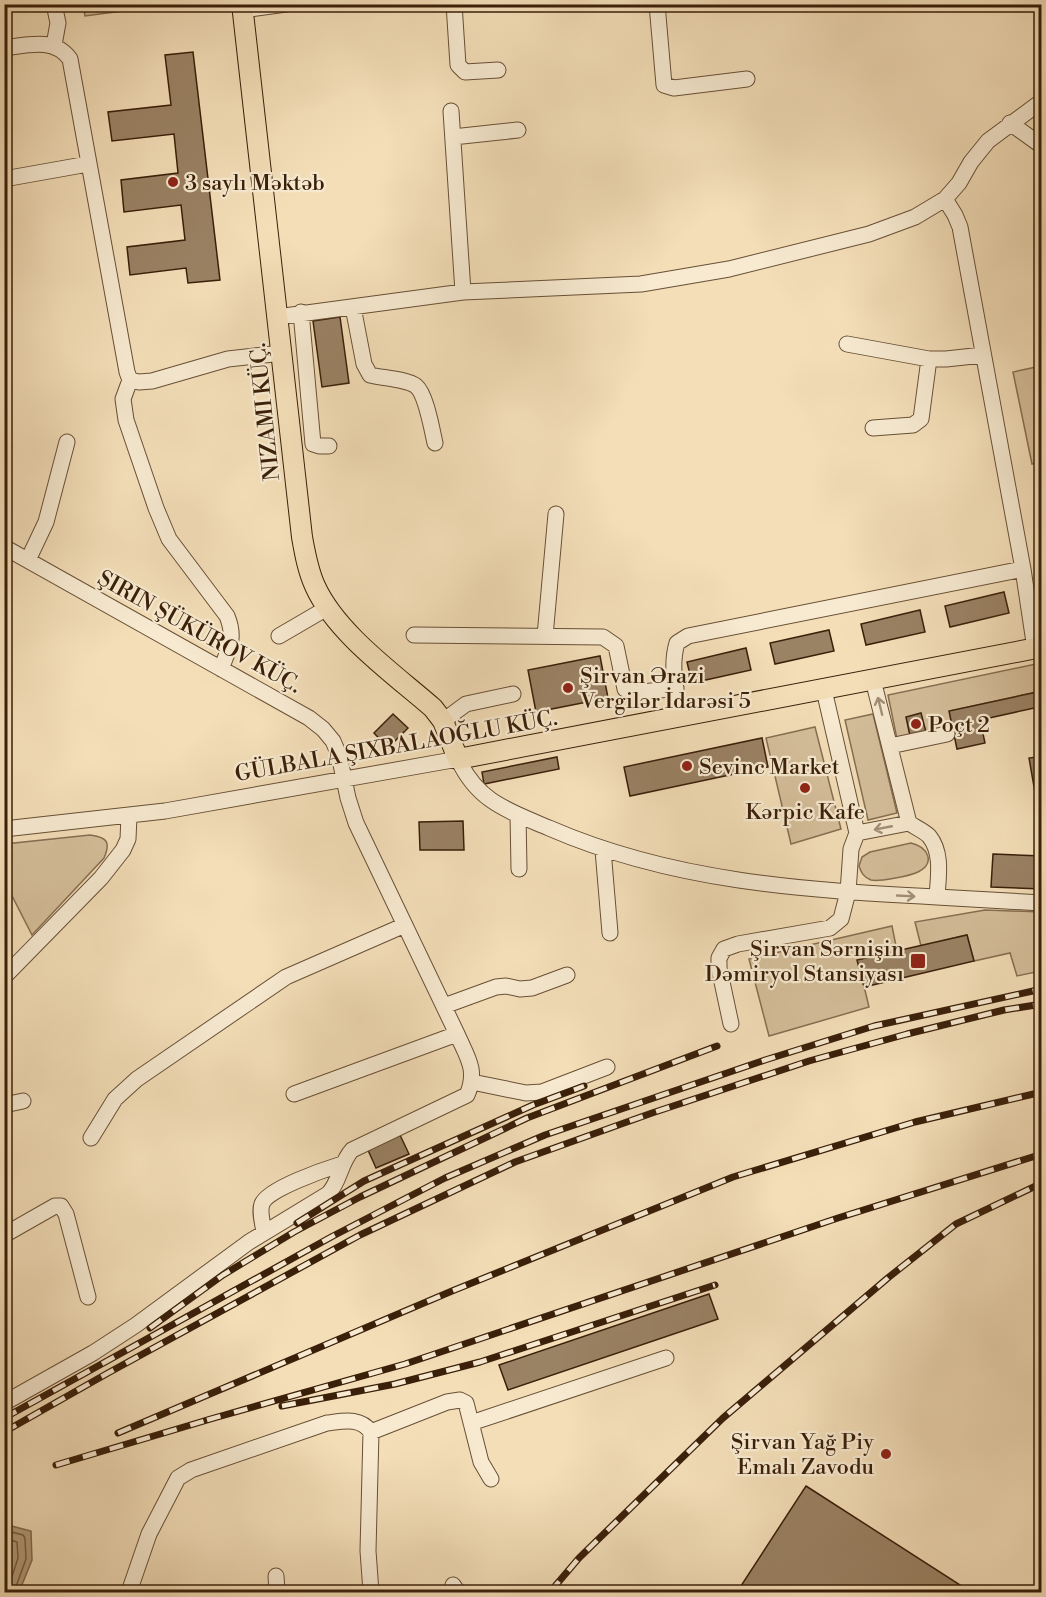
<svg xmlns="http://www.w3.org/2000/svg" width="1046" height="1597" font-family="'Libre Bodoni',serif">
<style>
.green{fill:#d4be9a;stroke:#876e52;stroke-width:1.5}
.water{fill:#b49d7c;stroke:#836b4e;stroke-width:1.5}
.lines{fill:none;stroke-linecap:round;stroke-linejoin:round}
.shore{stroke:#775e42;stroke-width:1.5}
.building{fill:#9a8264;stroke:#3a1f09;stroke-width:1.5}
.minor-casing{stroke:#684f35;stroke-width:17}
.major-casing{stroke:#3a1f09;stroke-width:22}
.minor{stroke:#f7ead1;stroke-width:15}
.major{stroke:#f3deb8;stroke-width:20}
.rail-casing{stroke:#3a1f09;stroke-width:7}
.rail{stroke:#f7ead1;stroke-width:4.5;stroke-dasharray:14;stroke-linecap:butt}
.oneway{stroke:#a28f77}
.poi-dot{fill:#8f2418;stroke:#f7ead1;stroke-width:2}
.labels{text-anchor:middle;stroke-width:4.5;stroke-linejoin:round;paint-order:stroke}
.poi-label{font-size:22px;fill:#3a1f09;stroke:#f7ead1;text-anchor:start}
.street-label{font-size:22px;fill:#3a1f09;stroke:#f7ead1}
</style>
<rect width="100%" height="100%" fill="#f3deb8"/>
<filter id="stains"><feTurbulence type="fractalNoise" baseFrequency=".00333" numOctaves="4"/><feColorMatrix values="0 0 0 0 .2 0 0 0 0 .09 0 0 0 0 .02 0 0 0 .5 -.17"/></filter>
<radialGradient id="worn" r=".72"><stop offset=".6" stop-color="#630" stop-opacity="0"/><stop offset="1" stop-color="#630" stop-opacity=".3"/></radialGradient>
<path class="green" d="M83,5V4L169,5L85,16Z
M1041,366V462L1032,464L1013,372Z
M1041,663V691L950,711L952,726L897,739L888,695Z
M873,714L897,813L868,820L845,720Z
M815,727L841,829L791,844L766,738Z
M90,835C107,837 111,842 104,858L32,935L5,882V844Z
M911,843C928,847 936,863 918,872C910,876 878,882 871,880C863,877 861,872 859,866L862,857L870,852Z
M985,910L1041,912V971L1017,976L1010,953L974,961L967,935L921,946L915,922Z
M892,926L897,951L858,961L869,1007L769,1036L749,959Z"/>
<path class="water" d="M4,1524L31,1531L32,1560L19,1592H5Z"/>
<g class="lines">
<path class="shore" d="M4,1530L23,1535L25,1538L26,1559L14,1592
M4,1538L17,1542L18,1558L7,1592"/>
</g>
<path class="building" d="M193,52L220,280L188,283L186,268L130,275L127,247L185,240L181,205L124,212L121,180L178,173L174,134L112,141L108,112L171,105L165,55Z
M340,317L349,383L322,387L313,321Z
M1004,592L1009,613L950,627L945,606Z
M920,610L925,632L866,645L861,624Z
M829,630L834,651L775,664L770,643Z
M746,648L751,670L692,683L687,662Z
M600,656L608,698L536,712L528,670Z
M1042,691V720L1039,707L980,720L985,743L957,749L949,711Z
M921,713L926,732L910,736L906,717Z
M393,714L408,728L388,748L374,733Z
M762,738L768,767L630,796L624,767Z
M1042,756V827H1041L1029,758Z
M557,757L559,769L484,784L482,772Z
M463,821L464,850H420L419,822Z
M993,854L1042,856V889L991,887Z
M967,935L974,961L864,987L857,960Z
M400,1135L409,1154L376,1168L368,1150Z
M709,1294L718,1319L508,1390L499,1365Z
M806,1486L971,1592H737Z"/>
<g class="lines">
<g class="minor-casing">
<path id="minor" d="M454,4L458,65L465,72L498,70
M657,4L664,85L674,88L747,79
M242,10L286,4
M54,45L58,23L54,4
M4,48C28,45 54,37 70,59L127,372L130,380L139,382L152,381L228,359L282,353
M451,111L463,292
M1010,123L1042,146
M453,137L518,130
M4,179L88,164
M945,199L955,215L960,227L1023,569L1035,649
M353,307L364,364L370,375C382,378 407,379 416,386C426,394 432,430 435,443
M301,312L313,444L319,446H329
M277,317L463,292L641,284L729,269L869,234L915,217L945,199L959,183L971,162L988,141L1042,101
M847,344L929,359H946L983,355
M130,380L123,399L126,420L156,508L169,539L227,616C236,638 229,648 221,669
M873,428L913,425L921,419L929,359
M4,547L309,718L323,729L333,741L339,755L348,798L356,823L457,1034C467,1057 478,1070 467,1095L352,1150C340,1163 340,1182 328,1194L249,1242L136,1325L93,1353L4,1403
M28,560L46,522L67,442
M414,635L603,637L616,646L625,689L635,693L676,688
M279,636L327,608
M545,636L556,514
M681,716C676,692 670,666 677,643L688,636L1023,569
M443,721L466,704L513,694
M890,746L947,734
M518,815L519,869
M4,829L165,811L458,759C478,802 507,810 549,828C673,882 803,890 937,897C938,878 943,853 929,836C924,831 915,827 909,823L873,680
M857,833L909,823
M603,850L610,933
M937,897L1042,903
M4,977L101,878L123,850L128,839L129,816
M444,1006L496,987L506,986L520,989L532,988L567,975
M731,1024L719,968V958L724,949L738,944L830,928L841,919L848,892L851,849L857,833L824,690
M472,1082L526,1093L542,1092L607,1067
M294,1094L457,1034
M4,1105L23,1101
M91,1138L115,1099L137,1079L286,977L405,925
M264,1232C263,1224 259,1212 262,1204C267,1189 326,1169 342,1164
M4,1235L55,1206H61L66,1214L88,1297
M471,1423L666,1358
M371,1432L447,1402L460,1400L466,1403L481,1462L491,1479
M276,1576L277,1592
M453,1585L458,1592
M129,1592L149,1534L178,1478L191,1470L327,1423C344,1421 360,1417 371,1432L368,1551L371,1592"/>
</g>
<g class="major-casing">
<path id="major" d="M242,4L302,537C305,554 308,571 315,586C336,633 394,674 433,708L443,721L458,759L1042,647"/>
</g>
<use href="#minor" class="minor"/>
<use href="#major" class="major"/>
<g class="rail-casing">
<path id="rail" d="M297,1223L364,1181L533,1105L584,1086
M150,1328L223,1275L294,1232L360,1197L527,1118L717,1046
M282,1406L395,1384L480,1362L715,1285
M4,1418L333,1236L445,1178L545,1135L765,1060L874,1026L1042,989
M207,1420L405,1364L838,1218L1042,1154
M4,1432L108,1373L360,1235L515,1162L652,1113L809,1061L907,1034L1004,1010L1042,1004
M118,1433L452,1291L733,1177L915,1122L1042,1092
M56,1465L214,1418
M550,1592L579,1558L723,1418L889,1277L956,1224L1042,1183
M1041,1592H1042"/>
</g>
<use href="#rail" class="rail"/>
</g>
<defs><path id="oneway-shaft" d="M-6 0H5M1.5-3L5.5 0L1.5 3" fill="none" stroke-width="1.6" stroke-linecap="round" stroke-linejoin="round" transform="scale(1.5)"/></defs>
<g class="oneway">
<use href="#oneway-shaft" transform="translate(880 706) rotate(-104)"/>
<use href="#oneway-shaft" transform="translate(883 828) rotate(169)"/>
<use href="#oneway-shaft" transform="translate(906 896) rotate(3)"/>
</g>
<g class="poi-dot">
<circle cx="173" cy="182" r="6"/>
<circle cx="568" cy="688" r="6"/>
<circle cx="916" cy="724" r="6"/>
<circle cx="687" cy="766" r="6"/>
<circle cx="805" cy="788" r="6"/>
<rect x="910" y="953" width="16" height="16" rx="3"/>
<circle cx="886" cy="1454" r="6"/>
</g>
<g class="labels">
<g class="poi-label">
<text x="185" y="190">3 saylı Məktəb</text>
<text x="580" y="683">Şirvan Ərazi<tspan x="580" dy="25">Vergilər İdarəsi 5</tspan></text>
<text x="928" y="732">Poçt 2</text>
<text x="699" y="774">Sevinc Market</text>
<text x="805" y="819" text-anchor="middle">Kərpic Kafe</text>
<text x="904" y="956" text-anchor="end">Şirvan Sərnişin<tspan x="904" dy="25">Dəmiryol Stansiyası</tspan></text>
<text x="874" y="1449" text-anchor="end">Şirvan Yağ Piy<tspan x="874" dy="25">Emalı Zavodu</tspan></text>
</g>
<g class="street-label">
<text transform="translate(264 412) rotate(-96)" y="8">NIZAMI KÜÇ.</text>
<text transform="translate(200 631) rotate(29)" y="8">ŞIRIN ŞÜKÜROV KÜÇ.</text>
<text transform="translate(396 745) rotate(-10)" y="8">GÜLBALA ŞIXBALAOĞLU KÜÇ.</text>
</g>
</g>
<rect width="1046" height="1597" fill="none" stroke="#f3deb8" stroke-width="24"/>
<rect x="6" y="6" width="1034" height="1585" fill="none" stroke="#3a1f09" stroke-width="3"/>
<rect x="12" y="12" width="1022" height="1573" fill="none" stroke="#3a1f09" stroke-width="1.5"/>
<rect width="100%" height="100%" filter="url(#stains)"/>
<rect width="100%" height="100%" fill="url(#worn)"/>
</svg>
